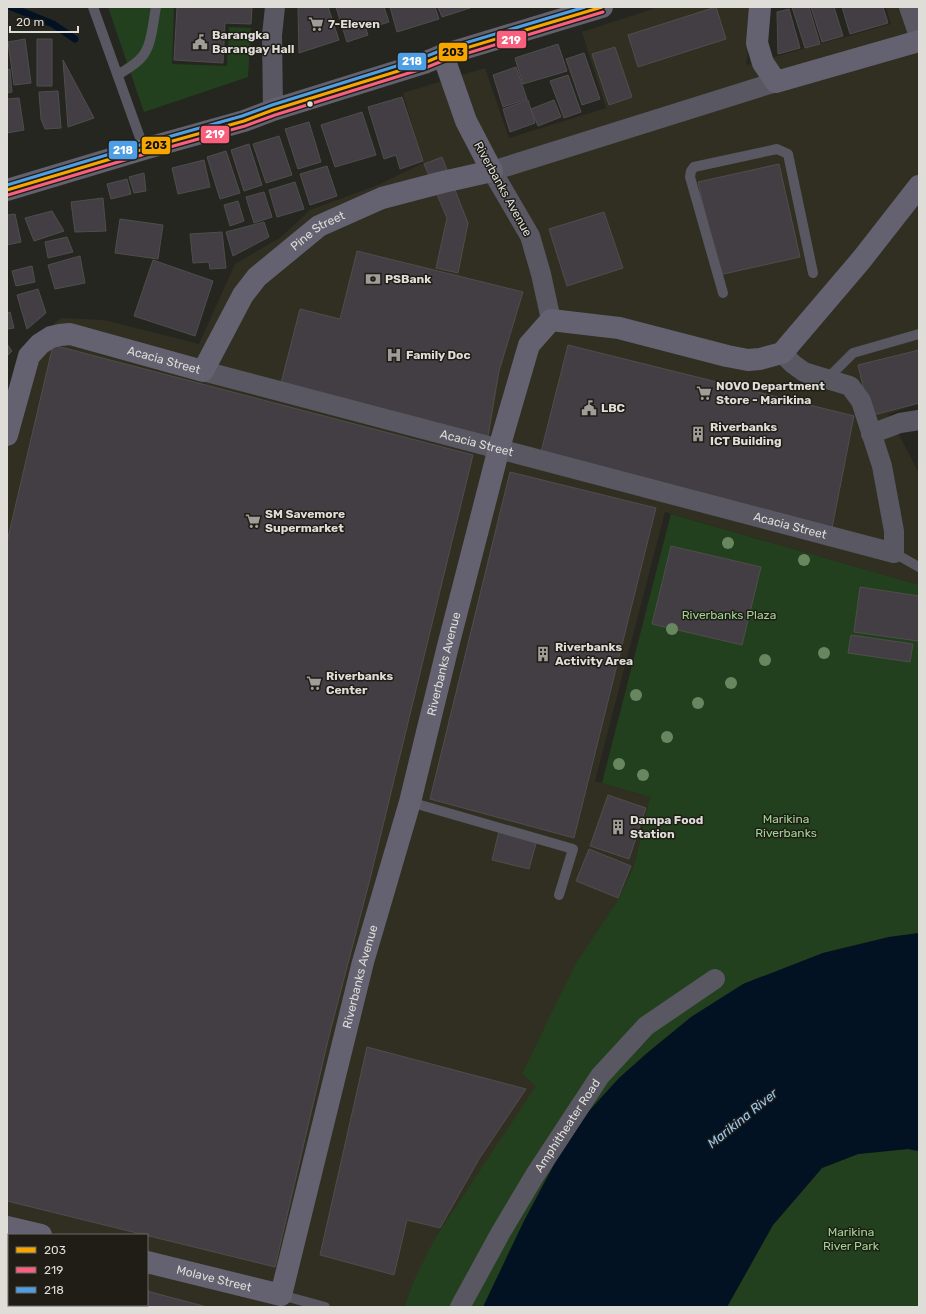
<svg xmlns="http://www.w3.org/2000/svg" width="926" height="1314" font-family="Rubik,sans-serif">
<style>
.built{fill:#312f22;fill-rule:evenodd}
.green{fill:#23401e}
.water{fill:#031222}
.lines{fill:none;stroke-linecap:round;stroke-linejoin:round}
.stream{stroke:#031222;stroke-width:7}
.building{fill:#433e44;stroke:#4e4e4c}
.lane{stroke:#595762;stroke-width:10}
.street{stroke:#595762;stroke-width:20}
.secondary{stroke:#646270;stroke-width:22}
.primary{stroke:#62616d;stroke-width:22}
.bus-1-casing{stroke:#1f1d16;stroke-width:6}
.bus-2-casing{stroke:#1f1d16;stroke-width:6}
.bus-3-casing{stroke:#1f1d16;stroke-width:6}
.bus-1{stroke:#f7a600;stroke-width:3}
.bus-2{stroke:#f8607d;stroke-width:3}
.bus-3{stroke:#4d9ee5;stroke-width:3}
.tree{fill:#688660}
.bus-dot{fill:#deddd8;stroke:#1f1d16;stroke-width:1.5}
.labels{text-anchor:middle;stroke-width:3;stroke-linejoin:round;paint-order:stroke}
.poi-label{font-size:12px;font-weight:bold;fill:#deddd8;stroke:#1f1d16;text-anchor:start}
.street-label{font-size:12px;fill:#deddd8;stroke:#1f1d16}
.park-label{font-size:12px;fill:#9ed593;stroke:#1f1d16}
.water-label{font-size:13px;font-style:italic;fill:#96c7f7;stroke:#1f1d16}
.line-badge{stroke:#1f1d16;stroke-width:1.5}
.badge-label{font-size:11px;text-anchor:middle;font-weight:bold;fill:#fff}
.pale-badge-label{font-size:11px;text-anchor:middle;font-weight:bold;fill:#111}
</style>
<rect width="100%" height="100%" fill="#262621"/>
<path class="built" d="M659,7H755L746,65L891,24L886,7H919V404L888,414L919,473V585L665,512L595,781L650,797L634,866L618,900L522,1074L537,1086L435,1238L414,1280L404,1307H7V415L22,350L61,318L104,320L199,344L235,264L281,237L310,210L378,185L423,163L403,93L485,68L509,138L606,108L582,32ZM9,1235H147V1305H9Z"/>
<path class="green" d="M108,7H174L172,64L227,66L229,27L251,28L248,77L144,112Z
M671,514L919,585V933L889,937L823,953L743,984L556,1161L524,1221L483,1307H404L414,1280L435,1238L536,1086L522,1074L576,963L618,900L634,866L650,797L602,783Z
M908,1149L919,1151V1307H727L773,1225L822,1168L858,1154Z"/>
<path class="water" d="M919,933V1151L908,1149L858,1154L822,1168L773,1225L727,1307H483L524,1221L556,1161L588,1112L619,1078L647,1053L691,1017L743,984L823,953L889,937Z"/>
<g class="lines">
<path class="stream" d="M11,7L53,24L75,39"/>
</g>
<path class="building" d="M177,7H252L251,24L225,23L223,63L174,60Z
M298,7H328L339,40L299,53Z
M336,7H384L389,22L366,29L368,35L347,42Z
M390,7H435L439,19L397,32Z
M438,7H473L442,17Z
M716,7L726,39L638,67L628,35Z
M792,7H809L820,44L805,48Z
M811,7H834L843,36L822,42Z
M842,7H883L888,23L850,34Z
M789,9L800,48L778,54L777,12Z
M25,39L31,83L14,85L8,42Z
M37,39H52V86H37Z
M558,44L567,71L523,84L515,58Z
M615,47L632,97L609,105L592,54Z
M584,53L600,99L582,105L566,59Z
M63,60L94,118L68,127Z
M516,67L527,99L503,107L493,75Z
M10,69L12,92L7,93V70Z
M568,75L581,112L564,118L550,81Z
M58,91L61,128L45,129L41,119L39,92Z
M402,97L423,161L400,169L396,155L384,159L368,107Z
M19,98L24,130L7,133V99Z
M528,100L535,123L510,132L503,109Z
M554,100L561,117L538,126L531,109Z
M362,112L376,155L335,167L321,125Z
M309,122L321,162L298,169L285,129Z
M279,136L292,175L266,183L253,144Z
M249,144L262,185L244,191L231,150Z
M226,151L240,193L220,199L207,157Z
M442,157L468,223L458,273L436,268L447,218L424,164Z
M204,160L210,187L178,194L172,168Z
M779,164L800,257L719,275L698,182Z
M327,166L337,196L310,205L300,174Z
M144,173L146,191L134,193L129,177Z
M127,179L131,194L111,199L107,184Z
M295,182L304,209L277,217L269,190Z
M264,192L272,217L254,223L246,197Z
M103,198L106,231L75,232L71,202Z
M238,201L244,221L230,226L224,205Z
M52,211L64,231L34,241L25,218Z
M604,212L623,268L567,286L549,229Z
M15,214L21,242L7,245V215Z
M120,219L163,225L158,259L115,253Z
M264,222L269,237L233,256L226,232Z
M222,232L226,268L210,269L209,262L193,263L190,234Z
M67,237L73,252L48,258L45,242Z
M357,251L523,292L499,371L488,436L281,383L300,309L340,319Z
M80,256L85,283L55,289L48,265Z
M153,260L213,281L195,336L134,316Z
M32,266L35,282L16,286L12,271Z
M38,289L46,313L27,329L17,295Z
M10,312L14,328L7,329V313Z
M7,344L12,351L7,356Z
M53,345L473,455L370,879L329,1036L275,1267L7,1201V542Z
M568,345L854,416L832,528L541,452Z
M919,350V403L870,416L858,365Z
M510,472L656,508L574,838L430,799Z
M671,546L761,567L742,645L652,624Z
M860,587L919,596V634L918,641L854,632Z
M851,635L913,644L910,662L848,653Z
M608,795L646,808L629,859L590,846Z
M499,831L537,840L529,869L492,860Z
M589,849L631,866L618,898L576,881Z
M367,1047L526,1089L479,1159L440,1228L407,1220L394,1275L320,1255Z
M7,1253H9V1305H147V1291L207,1307H7Z"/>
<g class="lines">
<path class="lane" d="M93,7L144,149
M118,75C125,70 135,65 141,58C152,47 153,22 156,7
M723,293L690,177L691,171L694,167L777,149L788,154L813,273
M827,379L853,353L919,334
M894,553L919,567
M410,802L573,849L559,895
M281,1295L325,1307"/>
<g class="street">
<path d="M909,7L919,36"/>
<path d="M273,110L272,35L275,7"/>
<path d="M551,320L541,274L530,236L492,171L776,82"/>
<path id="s1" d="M203,371L894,553V531L882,466L861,401L850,386L804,372L793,364L782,353"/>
<path d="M871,434L900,423L919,420"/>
<path id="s2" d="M460,1307L501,1232L535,1175L600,1076L646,1026L715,979"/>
</g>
<g class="secondary">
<path d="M760,7L757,43L763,63L776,82L919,41"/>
<path id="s3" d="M7,435L29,356L40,344L51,337L60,335L70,334L203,371L243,295L257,277L319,226L382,198L443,182L492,171L466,121L443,55"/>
<path d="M7,1227L41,1235"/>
<path id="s4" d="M147,1262L281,1295L363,962L410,802L448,646L499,448L529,345L551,320L619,328L727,356L748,360L760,359L782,353L862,259L919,186"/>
</g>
<path class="primary" d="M7,190L144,149L244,121L273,110L424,63L443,55L602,7"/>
<g class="bus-1-casing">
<path id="bus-1" d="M7,190L144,149L244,121L273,110L424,63L443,55L602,7"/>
</g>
<g class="bus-2-casing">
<path id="bus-2" d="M8,195L145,154L245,126L275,115L425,68L445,60L603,12"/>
</g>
<g class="bus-3-casing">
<path id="bus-3" d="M7,185L143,144L242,116L272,105L422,58L442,50L585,7"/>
</g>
<use href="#bus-1" class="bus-1"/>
<use href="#bus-2" class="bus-2"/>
<use href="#bus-3" class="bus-3"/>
</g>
<g class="tree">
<circle cx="728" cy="543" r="6"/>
<circle cx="804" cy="560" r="6"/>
<circle cx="672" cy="629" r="6"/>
<circle cx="824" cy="653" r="6"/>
<circle cx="765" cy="660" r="6"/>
<circle cx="731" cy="683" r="6"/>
<circle cx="636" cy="695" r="6"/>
<circle cx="698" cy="703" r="6"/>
<circle cx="667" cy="737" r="6"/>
<circle cx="619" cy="764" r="6"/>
<circle cx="643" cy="775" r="6"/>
</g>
<defs>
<g id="supermarket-bare" transform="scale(1.2)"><path d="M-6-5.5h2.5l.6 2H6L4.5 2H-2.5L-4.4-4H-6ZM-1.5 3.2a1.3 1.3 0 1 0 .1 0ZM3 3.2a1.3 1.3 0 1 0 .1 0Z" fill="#9e9d98" stroke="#1f1d16" stroke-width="2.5" paint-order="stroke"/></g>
<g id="civic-bare" transform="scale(1.2)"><path d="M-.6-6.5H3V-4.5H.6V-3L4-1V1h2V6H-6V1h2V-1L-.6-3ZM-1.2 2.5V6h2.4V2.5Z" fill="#9e9d98" stroke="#1f1d16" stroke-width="2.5" paint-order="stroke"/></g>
<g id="bank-bare" transform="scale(1.2)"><path d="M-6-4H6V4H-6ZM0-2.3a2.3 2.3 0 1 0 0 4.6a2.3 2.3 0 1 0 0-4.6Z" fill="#9e9d98" stroke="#1f1d16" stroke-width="2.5" paint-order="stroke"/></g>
<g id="hospital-bare" transform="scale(1.2)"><path d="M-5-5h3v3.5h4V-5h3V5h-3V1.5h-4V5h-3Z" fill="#9e9d98" stroke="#1f1d16" stroke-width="2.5" paint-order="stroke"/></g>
<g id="building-bare" transform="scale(1.2)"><path d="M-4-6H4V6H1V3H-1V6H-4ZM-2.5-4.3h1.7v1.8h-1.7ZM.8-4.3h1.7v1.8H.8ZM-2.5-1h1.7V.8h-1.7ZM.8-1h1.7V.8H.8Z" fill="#9e9d98" stroke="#1f1d16" stroke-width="2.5" paint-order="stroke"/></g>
</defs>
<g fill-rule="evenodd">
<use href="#supermarket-bare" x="316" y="24"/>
<use href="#civic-bare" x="200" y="42"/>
<use href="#bank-bare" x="373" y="279"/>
<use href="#hospital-bare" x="394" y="355"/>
<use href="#supermarket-bare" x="704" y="393"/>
<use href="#civic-bare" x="589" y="408"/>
<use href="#building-bare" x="698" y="434"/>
<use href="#supermarket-bare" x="253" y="521"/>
<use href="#building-bare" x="543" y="654"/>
<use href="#supermarket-bare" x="314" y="683"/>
<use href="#building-bare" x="618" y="827"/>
</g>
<circle class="bus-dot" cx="310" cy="104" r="3.5"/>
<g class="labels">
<g class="poi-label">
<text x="328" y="28">7-Eleven</text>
<text x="212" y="39">Barangka<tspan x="212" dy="14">Barangay Hall</tspan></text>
<text x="385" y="283">PSBank</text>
<text x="406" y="359">Family Doc</text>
<text x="716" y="390">NOVO Department<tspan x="716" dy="14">Store - Marikina</tspan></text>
<text x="601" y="412">LBC</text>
<text x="710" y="431">Riverbanks<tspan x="710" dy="14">ICT Building</tspan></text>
<text x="265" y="518">SM Savemore<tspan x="265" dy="14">Supermarket</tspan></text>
<text x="555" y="651">Riverbanks<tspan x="555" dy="14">Activity Area</tspan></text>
<text x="326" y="680">Riverbanks<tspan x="326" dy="14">Center</tspan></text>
<text x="630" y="824">Dampa Food<tspan x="630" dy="14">Station</tspan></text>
</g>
<g class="street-label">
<text transform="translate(503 189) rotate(61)" y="4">Riverbanks Avenue</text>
<text dy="4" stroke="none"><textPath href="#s3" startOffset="454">Pine Street</textPath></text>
<text dy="4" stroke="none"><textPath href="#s3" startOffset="228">Acacia Street</textPath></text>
<text dy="4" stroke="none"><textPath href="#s1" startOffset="283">Acacia Street</textPath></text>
<text dy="4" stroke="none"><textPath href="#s1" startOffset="607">Acacia Street</textPath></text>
<text dy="4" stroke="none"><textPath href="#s4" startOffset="790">Riverbanks Avenue</textPath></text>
<text dy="4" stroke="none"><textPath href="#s4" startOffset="466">Riverbanks Avenue</textPath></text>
<text dy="4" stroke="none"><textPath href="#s2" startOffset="211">Amphitheater Road</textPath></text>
<text dy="4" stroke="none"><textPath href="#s4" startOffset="69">Molave Street</textPath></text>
</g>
<g class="park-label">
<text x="729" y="619">Riverbanks Plaza</text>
<text x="786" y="823">Marikina<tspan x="786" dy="14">Riverbanks</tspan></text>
<text x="851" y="1236">Marikina<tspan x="851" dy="14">River Park</tspan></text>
</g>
<g class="water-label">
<text transform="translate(742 1118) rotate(-39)" y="5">Marikina River</text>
</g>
</g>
<g class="line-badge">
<rect x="496" y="30" width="31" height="19" rx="4" fill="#f8607d"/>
<rect x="438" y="42" width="30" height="20" rx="4" fill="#f7a600"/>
<rect x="397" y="52" width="30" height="19" rx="4" fill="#4d9ee5"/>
<rect x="200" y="125" width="30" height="19" rx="4" fill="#f8607d"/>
<rect x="141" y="136" width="30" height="19" rx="4" fill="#f7a600"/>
<rect x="108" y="140" width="30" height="20" rx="4" fill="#4d9ee5"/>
</g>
<g class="badge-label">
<text x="511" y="44">219</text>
<text x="412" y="65">218</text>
<text x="215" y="138">219</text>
<text x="123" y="154">218</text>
</g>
<g class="pale-badge-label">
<text x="453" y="56">203</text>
<text x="156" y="149">203</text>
</g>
<rect width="926" height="1314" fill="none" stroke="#deddd8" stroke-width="16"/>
<rect x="8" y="1234" width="140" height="72" fill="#1f1d16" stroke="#6b6a64"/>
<rect x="16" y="1247" width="20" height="6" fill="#f7a600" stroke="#6b6a64"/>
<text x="44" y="1254" font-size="12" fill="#deddd8">203</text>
<rect x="16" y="1267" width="20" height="6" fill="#f8607d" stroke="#6b6a64"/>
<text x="44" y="1274" font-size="12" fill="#deddd8">219</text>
<rect x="16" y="1287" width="20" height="6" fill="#4d9ee5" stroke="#6b6a64"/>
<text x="44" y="1294" font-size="12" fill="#deddd8">218</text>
<path d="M10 26v6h68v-6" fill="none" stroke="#deddd8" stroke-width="2"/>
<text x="16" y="26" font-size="12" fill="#deddd8" stroke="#1f1d16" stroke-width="3" paint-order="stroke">20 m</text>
</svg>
